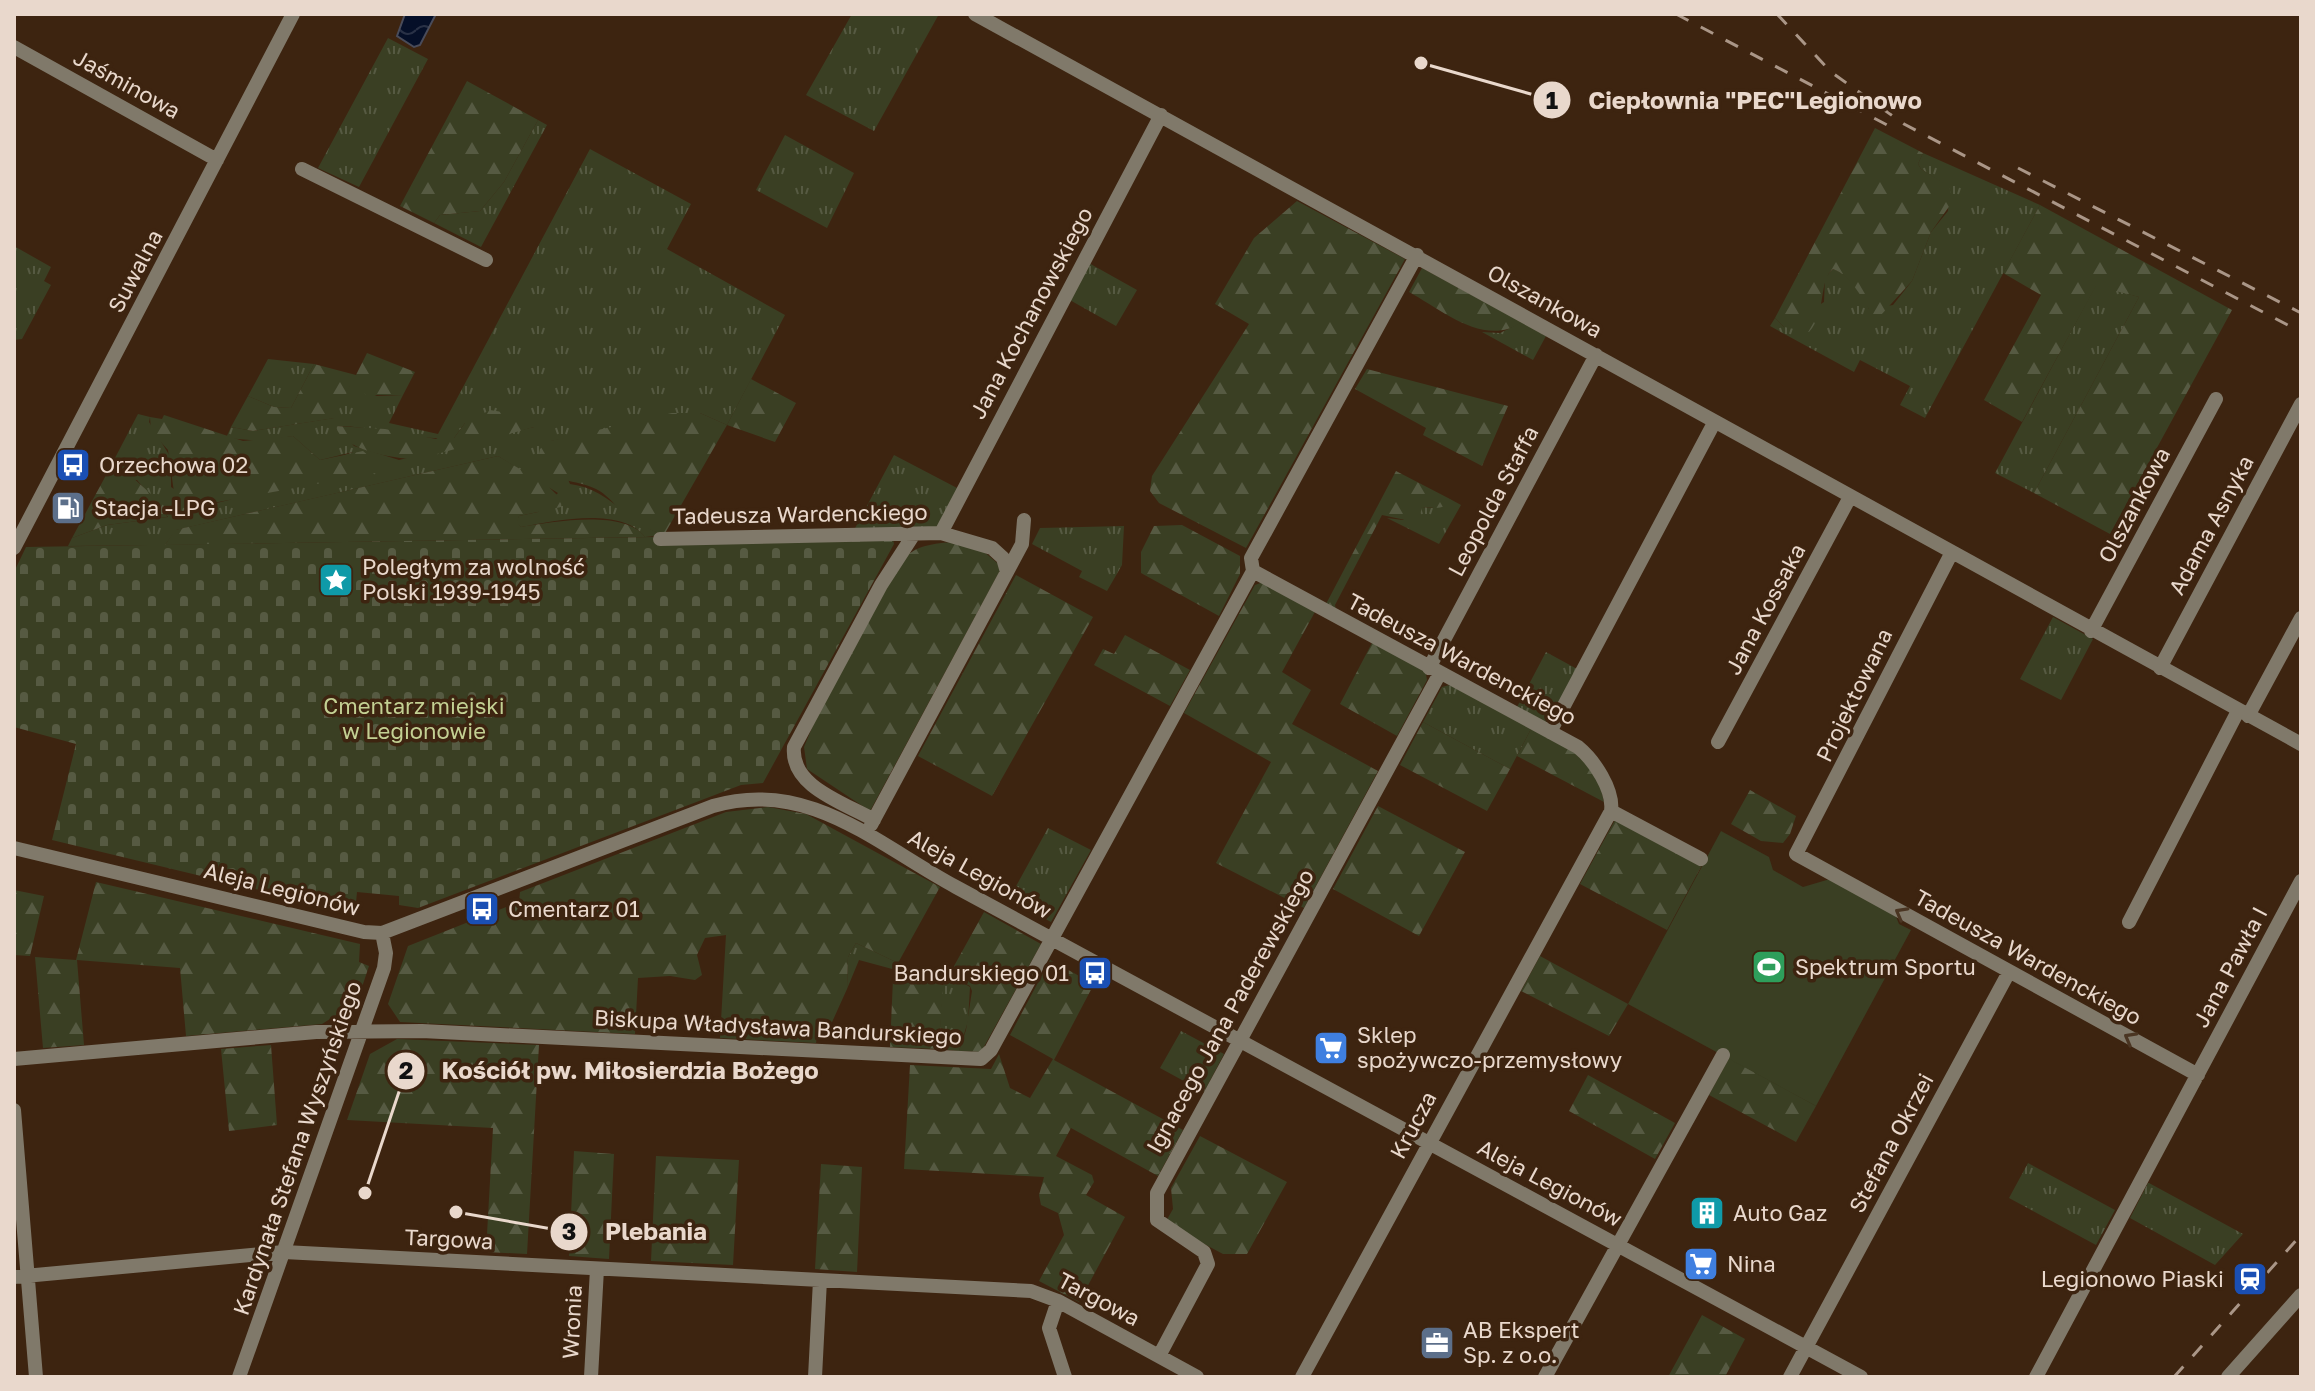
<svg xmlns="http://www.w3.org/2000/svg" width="2315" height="1391" font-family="'Golos Text',sans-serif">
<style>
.grass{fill:url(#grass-tufts);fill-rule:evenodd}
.forest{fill:url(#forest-firs)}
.cemetery{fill:url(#cemetery-stones)}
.green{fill:#3a3f23}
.water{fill:url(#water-waves);stroke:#494b59;stroke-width:2}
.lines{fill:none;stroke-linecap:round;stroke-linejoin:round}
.minor{stroke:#80796a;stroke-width:14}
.rail{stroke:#aa9687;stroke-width:3;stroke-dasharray:14 14;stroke-linecap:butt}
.oneway{stroke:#4a3522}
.labels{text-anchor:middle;stroke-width:7;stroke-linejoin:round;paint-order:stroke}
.street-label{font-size:22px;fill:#e9d8cc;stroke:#3d2410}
.poi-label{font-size:22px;fill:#e9d8cc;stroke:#3d2410;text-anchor:start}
.park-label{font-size:22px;fill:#c3d093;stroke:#3d2410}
.leader{fill:none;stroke:#e9d8cc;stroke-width:3}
.callout-dot{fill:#e9d8cc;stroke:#3d2410;stroke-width:3}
.mark-label{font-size:24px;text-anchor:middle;font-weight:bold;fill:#111}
.callout-label{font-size:24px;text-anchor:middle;font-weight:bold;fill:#e9d8cc;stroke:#3d2410;stroke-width:7;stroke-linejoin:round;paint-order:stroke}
</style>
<defs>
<pattern id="grass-tufts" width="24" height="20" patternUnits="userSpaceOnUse" patternTransform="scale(2)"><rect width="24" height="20" fill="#3a3f23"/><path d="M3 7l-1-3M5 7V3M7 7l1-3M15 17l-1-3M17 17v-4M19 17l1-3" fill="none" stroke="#565a42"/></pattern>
<pattern id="forest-firs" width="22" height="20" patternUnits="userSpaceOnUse" patternTransform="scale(2)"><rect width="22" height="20" fill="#3a3f23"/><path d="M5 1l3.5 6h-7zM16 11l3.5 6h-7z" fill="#565a42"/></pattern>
<pattern id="cemetery-stones" width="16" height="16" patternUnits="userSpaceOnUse" patternTransform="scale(2)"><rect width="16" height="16" fill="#3a3f23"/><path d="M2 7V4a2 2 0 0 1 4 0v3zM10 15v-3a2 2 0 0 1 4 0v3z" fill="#565a42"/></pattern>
<pattern id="water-waves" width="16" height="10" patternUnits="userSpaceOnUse" patternTransform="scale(2)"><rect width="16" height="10" fill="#050f28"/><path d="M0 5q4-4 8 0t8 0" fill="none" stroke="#293146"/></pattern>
</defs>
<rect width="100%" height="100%" fill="#3d2410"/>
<path class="grass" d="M852,14H939L874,131L806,95Z
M388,38L428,59L359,187L318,168Z
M538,120L547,125L481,247L434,223L440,215L480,211L504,182Z
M785,135L854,173L827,228L756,190Z
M590,149L691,204L667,249L785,315L727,425L700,413L551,441L570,484C610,489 627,523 664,535L645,537C621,506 554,521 521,527L516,523L519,516L538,512L558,493L498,456L176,530L165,545L68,546L72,538L107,525L168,517L137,480L104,479L138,414L150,417L149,422L171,458V487L200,507L229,500L353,452L320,460L293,436L261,441L226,438L231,427L253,431L334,418L350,385L377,396L403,395L389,423L438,434ZM465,423L534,427L399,460L354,446L337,426C376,426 415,441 454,438Z
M1923,153L2040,205L1925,418L1900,405L1910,386L1860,360L1854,372L1770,326L1775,318L1784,327L1824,302L1825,278L1833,269C1848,274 1864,294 1869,309L1893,305L1912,281L1931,232L1948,211L1949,187L1921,169L1918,164Z
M14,246L51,267L44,281L51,285L22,339L14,340Z
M1087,262L1137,290L1116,326L1068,299Z
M2096,285L2139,297L2034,493L1995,473Z
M1522,322L1546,336L1533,360L1482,332L1500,333Z
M268,359L314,364L291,408L274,407L248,396Z
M894,455L959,489L937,530L853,532Z
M1450,499L1461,505L1439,544L1387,518L1403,520L1422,507L1432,508Z
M1124,526L1122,565L1107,591L1079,577L1082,571L1032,544L1040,528Z
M2053,617L2093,639L2061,700L2020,679Z
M1546,652L1579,670L1551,725L1517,707Z
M1453,684L1532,727L1510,769L1423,722L1442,687Z
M1048,828L1091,850L1051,922L1009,899Z
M856,943L898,963L896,970L859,960L847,989L848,957Z
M909,975L943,985L949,975L970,987L968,1021L959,1051L939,1049L942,988L907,983Z
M1181,1031L1224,1054L1204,1092L1160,1068Z
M2028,1163L2115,1210L2096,1245L2009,1198Z
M2148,1183H2149L2243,1234L2215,1265L2130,1218Z"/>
<path class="forest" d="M467,81L538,120L504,182L480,211L440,215L434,223L400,206Z
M1875,128L1923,153L1918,164L1921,169L1949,186L1953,201L1931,232L1912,281L1881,315H1873C1862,299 1852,276 1833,269C1818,281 1827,312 1809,332L1784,327L1775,318Z
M1297,201L1405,259L1246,548L1159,503L1150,491L1152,476L1249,324L1215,304L1254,238Z
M2040,205L2232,310L2110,534L2034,493L2139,297L2096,286L2022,422L1984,400L2041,295L2003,273Z
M1422,268L1522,322C1485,348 1442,310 1409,292Z
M367,353L415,372L403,395H367L350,386L335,418L253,431L231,427L248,396L274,407L291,408L314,364L356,375Z
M1367,369L1508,406L1482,466L1423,435L1426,428L1355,389Z
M751,379L796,403L775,442L727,425L664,535C653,531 640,526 629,518C617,509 610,496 596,489C575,479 553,483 537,464L540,449L550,441L672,413H700L727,425Z
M490,410L539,418L534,427L419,459C398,460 340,450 336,426L385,429L436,439L442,435L454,438L465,423Z
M164,415L243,441L293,436L320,460L363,451L378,464L379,469L376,473L191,507L175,499L168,450L151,431L150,417L162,419Z
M498,456L547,485L562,500L561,507L519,516L517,523L521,527C552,522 624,509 645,537L165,545L175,530Z
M1396,471L1450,499C1444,512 1433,507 1422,507L1420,515L1410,521L1382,515L1335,605L1336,609L1326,604Z
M123,474L130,475L164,506L167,517L107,525L72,538L104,479Z
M1182,525L1240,556V574L1219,616L1141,573V552L1154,526Z
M959,541L983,551L1002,567L870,811L807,769L804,747L827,692L903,559C919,543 937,544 959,541Z
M1016,575L1093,617L992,796L918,756Z
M1263,582L1316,610L1282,672L1311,690L1292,724L1378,771L1304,908L1216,863L1271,762L1184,713L1255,585Z
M1125,635L1190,670L1170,706L1094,665L1103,649L1114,654Z
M1373,641L1425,669L1427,680L1397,736L1340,704Z
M1423,722L1510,769L1487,811L1400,765Z
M1532,727C1569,747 1596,757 1604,802L1517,756Z
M1750,790L1796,816L1790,834L1783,843L1761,841L1731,824Z
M1378,806L1465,852L1419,936L1333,889Z
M768,807L806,814L940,887L898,963L856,943L848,957L847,989L828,1031H818L816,1043L720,1038L726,935L705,938L697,955L702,975L695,980L670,976L638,978L635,1034L400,1022L388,1004L408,946L519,902L520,892L726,812Z
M1615,820L1702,865L1667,930L1580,884Z
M96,882L360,944L359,962L369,966L357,1002L322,1024L186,1036L180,968L77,960L84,1045L43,1048L35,957L76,960Z
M14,890L44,896L30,956L14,955Z
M984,912L1041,944L981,1052L959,1051L966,1030L972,991L970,986L949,975Z
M1540,956L1628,1004L1609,1036L1521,991Z
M1050,960L1094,984L1054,1060L1183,1130L1158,1176L1071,1128L1056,1156L1092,1175L1094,1182L1086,1195L1125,1217L1079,1302L1039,1281L1064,1235L1058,1213L1041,1205L1039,1195L1044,1177L904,1169L910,1065L991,1069L999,1054L1010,1088L1030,1098L1053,1059L1010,1035Z
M893,979L943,987L939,1049L890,1047Z
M397,1039L539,1045L527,1254L486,1252L493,1128L347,1120L370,1054Z
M271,1045L277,1125L229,1131L221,1049Z
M1729,1058L1816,1106L1796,1142L1709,1095Z
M1588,1075L1675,1123L1655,1159L1569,1111Z
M1200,1136L1287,1182L1247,1254H1223L1165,1223L1173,1209L1171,1188Z
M574,1151L614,1154L609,1259L569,1256Z
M656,1156L739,1160L733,1265L651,1261Z
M821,1164L862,1167L857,1272L815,1269Z
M1702,1315L1745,1339L1727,1373L1725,1377H1668Z"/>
<path class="cemetery" d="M655,537V544L893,539L894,544L763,783L741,785L418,908L399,905V896L357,892L355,913L52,840L76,744L14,727V572L26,547Z"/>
<path class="green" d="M1721,831L1769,857L1773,870L1803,887L1830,879L1895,914L1899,924L1911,930L1816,1106L1628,1004Z"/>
<path class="water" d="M405,14H436L420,45L414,47L397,36Z"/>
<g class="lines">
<path class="minor" d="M975,14L2301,744
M14,47L217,160
M302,169L486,260
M941,533L1161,115
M660,539L941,533L992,548L1003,558L1007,572
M14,548L293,14
M1951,554L1796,854L2198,1075
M1253,571L1578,747C1594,760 1614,790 1611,811L1701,859
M1253,571L1251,558L1417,255
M2091,631L2216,399
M1429,668L1596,355
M2160,668L2301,404
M2248,716L2301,618
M1550,732L1714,423
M1718,742L1850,497
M874,820C845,803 790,787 794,747L881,585L914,534
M871,825L1022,544L1024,520
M14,848L364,932L382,933L713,806C809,778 876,844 956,887L1861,1377
M2129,922L2238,711
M14,1059L316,1032L422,1031L981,1059L991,1050L1253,571
M14,1110L36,1377
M14,1277L284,1252L1031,1291L1058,1301L1197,1377
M1058,1301L1049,1328L1065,1377
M1159,1356L1208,1264L1204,1252L1157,1220V1193L1440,673
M239,1377L384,968L386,953L382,933
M591,1377L597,1269
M815,1377L820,1280
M1302,1377L1611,811
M1545,1377L1723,1055
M1790,1377L2009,972
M2036,1377L2301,881
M2228,1377L2301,1295"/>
<path class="rail" d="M1676,14L1889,126
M1777,14L1831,72L1904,124L2301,332
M2018,168L2301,313
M2174,1377L2301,1235"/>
</g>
<defs><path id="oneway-chevron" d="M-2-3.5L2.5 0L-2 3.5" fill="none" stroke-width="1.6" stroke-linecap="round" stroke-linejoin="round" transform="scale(2)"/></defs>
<g class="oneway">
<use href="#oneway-chevron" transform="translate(1901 913) rotate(-151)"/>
<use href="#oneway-chevron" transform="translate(2130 1038) rotate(-151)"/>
</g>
<defs>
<g id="bus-square" transform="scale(1.8)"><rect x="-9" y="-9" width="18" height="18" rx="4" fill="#1a4fb4" stroke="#3d2410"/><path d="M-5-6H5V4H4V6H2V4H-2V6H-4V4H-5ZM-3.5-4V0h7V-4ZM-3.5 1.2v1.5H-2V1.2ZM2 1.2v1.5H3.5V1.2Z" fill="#fff"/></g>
<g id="fuel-square" transform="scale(1.8)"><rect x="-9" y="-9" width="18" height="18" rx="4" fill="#5c6f8a" stroke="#3d2410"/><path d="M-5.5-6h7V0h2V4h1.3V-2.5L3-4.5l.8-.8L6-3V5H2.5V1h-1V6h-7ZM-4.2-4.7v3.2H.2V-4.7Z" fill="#fff"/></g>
<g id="sight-square" transform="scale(1.8)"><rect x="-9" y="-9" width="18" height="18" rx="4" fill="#0f9aa8" stroke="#3d2410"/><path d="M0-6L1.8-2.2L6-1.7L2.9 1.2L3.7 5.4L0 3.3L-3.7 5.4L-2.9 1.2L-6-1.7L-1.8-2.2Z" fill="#fff"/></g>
<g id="stadium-square" transform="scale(1.8)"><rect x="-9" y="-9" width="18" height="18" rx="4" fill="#2e9e5b" stroke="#3d2410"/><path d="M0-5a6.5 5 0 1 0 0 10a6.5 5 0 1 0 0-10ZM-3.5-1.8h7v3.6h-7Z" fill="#fff"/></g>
<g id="supermarket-square" transform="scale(1.8)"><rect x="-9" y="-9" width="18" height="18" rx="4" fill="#3f7fe0" stroke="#3d2410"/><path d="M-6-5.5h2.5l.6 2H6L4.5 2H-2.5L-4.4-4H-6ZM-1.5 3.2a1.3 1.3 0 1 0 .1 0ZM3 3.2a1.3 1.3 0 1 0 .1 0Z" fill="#fff"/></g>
<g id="building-square" transform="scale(1.8)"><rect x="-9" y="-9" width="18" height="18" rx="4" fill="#0f9aa8" stroke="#3d2410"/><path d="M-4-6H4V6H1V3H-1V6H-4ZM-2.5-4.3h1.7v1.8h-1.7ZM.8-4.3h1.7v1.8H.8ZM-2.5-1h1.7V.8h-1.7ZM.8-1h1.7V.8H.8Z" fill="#fff"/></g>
<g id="station-square" transform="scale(1.8)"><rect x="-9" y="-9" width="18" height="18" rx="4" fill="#1a4fb4" stroke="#3d2410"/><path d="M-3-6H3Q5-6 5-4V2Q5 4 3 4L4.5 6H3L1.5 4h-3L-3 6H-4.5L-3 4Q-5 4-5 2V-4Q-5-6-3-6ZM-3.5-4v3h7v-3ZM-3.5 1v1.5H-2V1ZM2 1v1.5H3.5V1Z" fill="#fff"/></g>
<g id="office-square" transform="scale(1.8)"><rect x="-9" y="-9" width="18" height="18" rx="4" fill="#5c6f8a" stroke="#3d2410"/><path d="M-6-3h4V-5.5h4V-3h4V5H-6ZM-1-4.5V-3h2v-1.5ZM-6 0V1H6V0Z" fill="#fff"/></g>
</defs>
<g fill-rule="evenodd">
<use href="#bus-square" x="73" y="465"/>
<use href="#fuel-square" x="68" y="508"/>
<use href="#sight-square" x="336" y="580"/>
<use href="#bus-square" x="482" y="909"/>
<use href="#stadium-square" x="1769" y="967"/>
<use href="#bus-square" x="1095" y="973"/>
<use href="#supermarket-square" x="1331" y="1048"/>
<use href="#building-square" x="1707" y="1213"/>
<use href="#supermarket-square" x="1701" y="1264"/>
<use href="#station-square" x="2250" y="1279"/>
<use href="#office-square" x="1437" y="1343"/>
</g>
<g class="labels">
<g class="street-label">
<text transform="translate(127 84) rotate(29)" y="8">Jaśminowa</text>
<text transform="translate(135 271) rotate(-62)" y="8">Suwalna</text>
<text transform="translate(1545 301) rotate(29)" y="8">Olszankowa</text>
<text transform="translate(1031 313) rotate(-62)" y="8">Jana Kochanowskiego</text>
<text transform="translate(1493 501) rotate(-62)" y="8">Leopolda Staffa</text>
<text transform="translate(2134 505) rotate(-62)" y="8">Olszankowa</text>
<text transform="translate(800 514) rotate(-1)" y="8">Tadeusza Wardenckiego</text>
<text transform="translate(2211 525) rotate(-62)" y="8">Adama Asnyka</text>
<text transform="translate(1765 609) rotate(-62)" y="8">Jana Kossaka</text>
<text transform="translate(1462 659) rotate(28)" y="8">Tadeusza Wardenckiego</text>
<text transform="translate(1854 695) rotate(-64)" y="8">Projektowana</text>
<text transform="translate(980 874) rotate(29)" y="8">Aleja Legionów</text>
<text transform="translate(282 889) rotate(14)" y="8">Aleja Legionów</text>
<text transform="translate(2028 957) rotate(29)" y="8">Tadeusza Wardenckiego</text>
<text transform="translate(2230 967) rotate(-62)" y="8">Jana Pawła I</text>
<text transform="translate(1230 1011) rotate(-61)" y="8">Ignacego Jana Paderewskiego</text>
<text transform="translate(778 1027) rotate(3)" y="8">Biskupa Władysława Bandurskiego</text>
<text transform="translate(1413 1125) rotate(-62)" y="8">Krucza</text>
<text transform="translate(1891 1143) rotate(-62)" y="8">Stefana Okrzei</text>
<text transform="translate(297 1148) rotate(-71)" y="8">Kardynała Stefana Wyszyńskiego</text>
<text transform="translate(1550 1183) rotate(28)" y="8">Aleja Legionów</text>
<text transform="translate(449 1239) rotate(3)" y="8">Targowa</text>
<text transform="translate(1099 1299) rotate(28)" y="8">Targowa</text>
<text transform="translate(572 1322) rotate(-87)" y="8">Wronia</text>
</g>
<g class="poi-label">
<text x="99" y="473">Orzechowa 02</text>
<text x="94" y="516">Stacja -LPG</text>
<text x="362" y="575">Poległym za wolność<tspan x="362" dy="25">Polski 1939-1945</tspan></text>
<text x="508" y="917">Cmentarz 01</text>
<text x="1795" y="975">Spektrum Sportu</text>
<text x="1069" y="981" text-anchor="end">Bandurskiego 01</text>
<text x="1357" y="1043">Sklep<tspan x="1357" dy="25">spożywczo-przemysłowy</tspan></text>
<text x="1733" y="1221">Auto Gaz</text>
<text x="1727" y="1272">Nina</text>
<text x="2224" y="1287" text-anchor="end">Legionowo Piaski</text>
<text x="1463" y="1338">AB Ekspert<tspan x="1463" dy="25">Sp. z o.o.</tspan></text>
</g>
<g class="park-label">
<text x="414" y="714">Cmentarz miejski<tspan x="414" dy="25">w Legionowie</tspan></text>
</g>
</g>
<path class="leader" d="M1421 63L1552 100M365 1193L406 1071M456 1212L569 1232"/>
<g class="callout-dot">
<circle cx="1421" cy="63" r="8"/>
<circle cx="365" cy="1193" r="8"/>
<circle cx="456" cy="1212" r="8"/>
<circle cx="1552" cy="100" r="20"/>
<circle cx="406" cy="1071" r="20"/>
<circle cx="569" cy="1232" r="20"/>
</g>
<g class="mark-label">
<text x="1552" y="109">1</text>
<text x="406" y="1079">2</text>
<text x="569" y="1240">3</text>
</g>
<g class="callout-label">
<text x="1755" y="109">Ciepłownia "PEC"Legionowo</text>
<text x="630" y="1079">Kościół pw. Miłosierdzia Bożego</text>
<text x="656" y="1240">Plebania</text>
</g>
<rect width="2315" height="1391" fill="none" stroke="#e9d8cc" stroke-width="32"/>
</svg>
